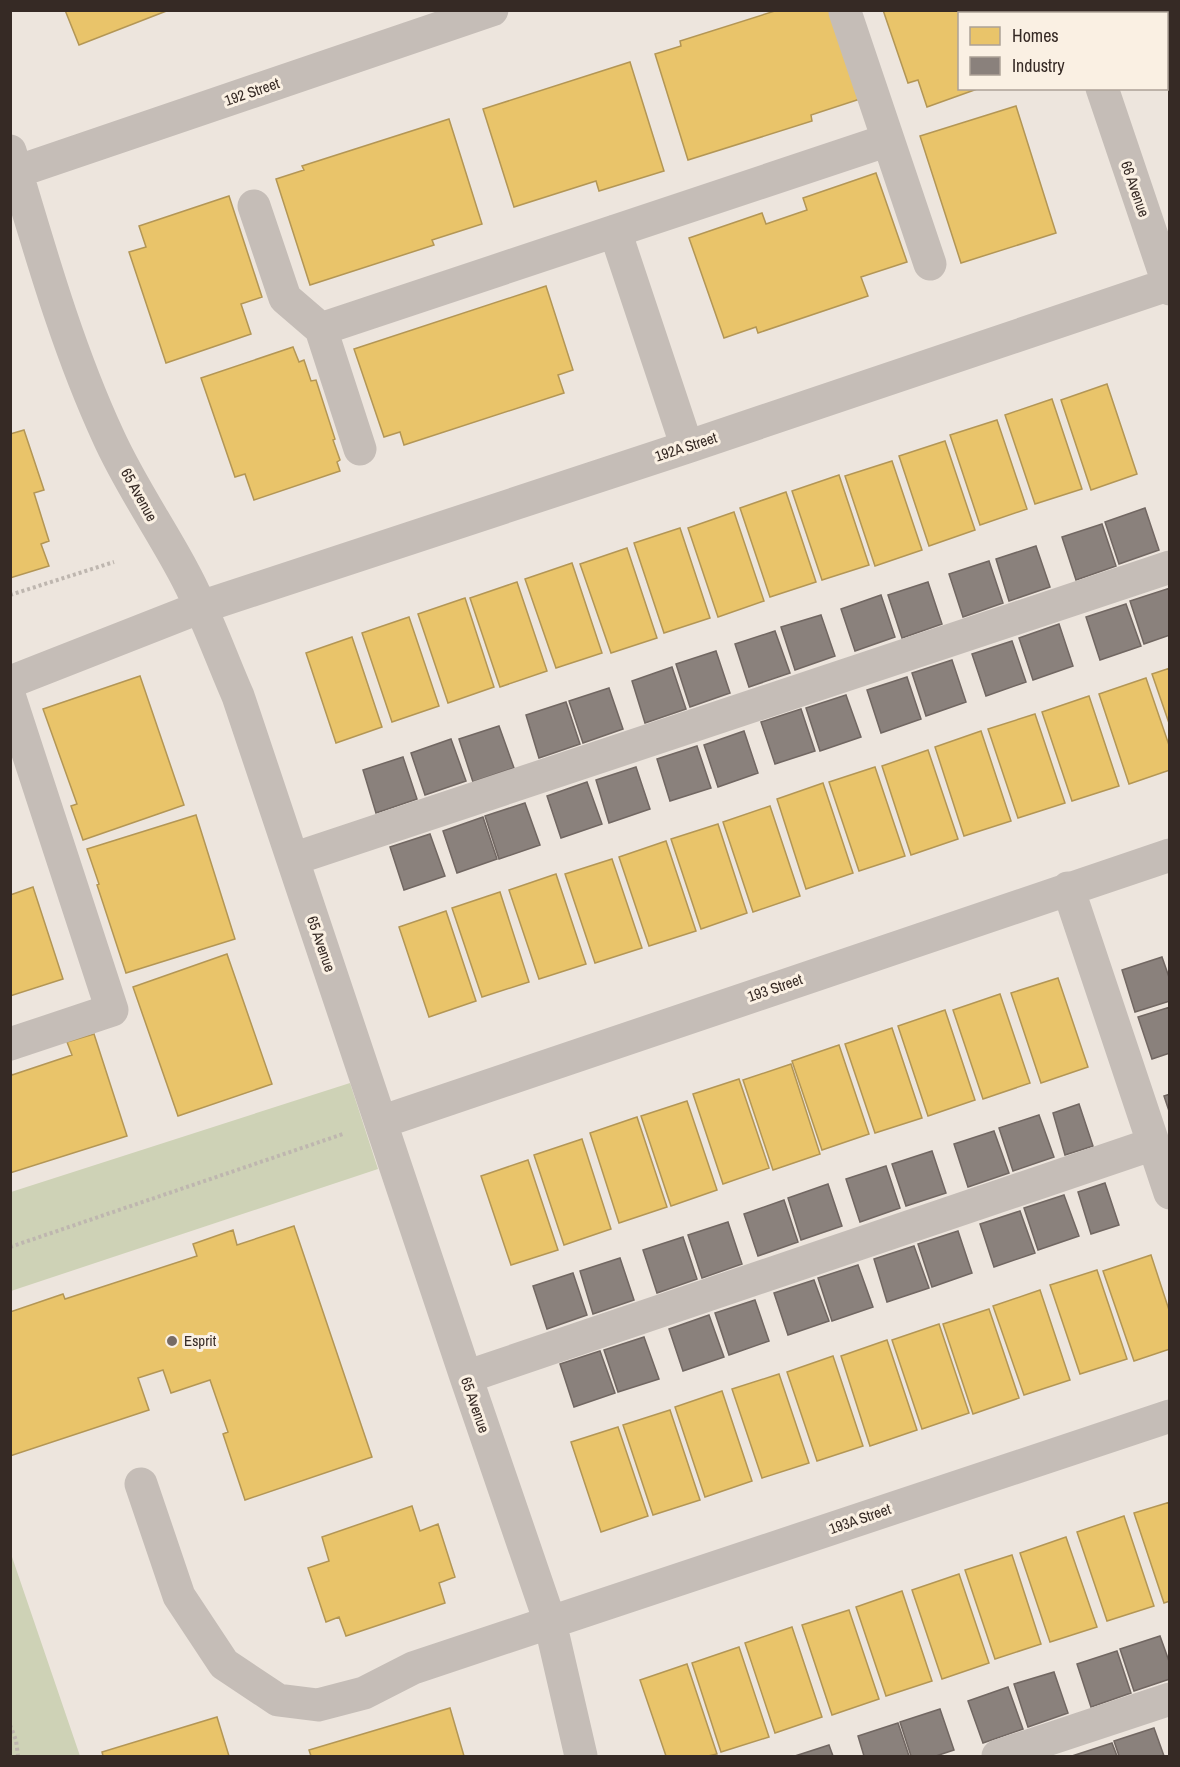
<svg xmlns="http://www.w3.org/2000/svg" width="1180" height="1767" font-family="'Archivo Narrow',sans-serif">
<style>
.green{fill:#ced2b6}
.homes{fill:#e9c46a;stroke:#b39655;stroke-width:1.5}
.industry{fill:#8a817c;stroke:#716762;stroke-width:1.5}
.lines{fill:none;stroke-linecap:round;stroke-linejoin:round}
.path{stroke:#beb6af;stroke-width:4;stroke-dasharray:3 3;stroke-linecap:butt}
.minor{stroke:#c5bdb7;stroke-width:33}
.poi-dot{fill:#766b65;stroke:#faf0e3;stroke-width:2}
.labels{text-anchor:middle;stroke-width:6;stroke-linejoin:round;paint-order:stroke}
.street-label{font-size:15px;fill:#362a25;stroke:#faf0e3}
.poi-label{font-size:15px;fill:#362a25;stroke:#faf0e3;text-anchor:start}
</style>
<rect width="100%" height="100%" fill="#ede5dd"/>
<path class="green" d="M350,1083L378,1169L11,1291V1192Z
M11,1554L80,1756H11Z"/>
<path class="homes" d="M65,10H169L79,45Z
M778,10H832L860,99L811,115L812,121L688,160L655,54L681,46L680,41Z
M883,10H997L998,14H960V88H980L927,107L918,80L908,83Z
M1155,10H1170V40L1166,41V14H1156Z
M630,62L664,171L599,191L596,181L514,207L483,109Z
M1016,106L1056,233L961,263L920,136Z
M449,119L482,224L432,240L434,245L310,285L276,179L304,170L302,166Z
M876,173L907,262L861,277L868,296L758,333L756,327L724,338L689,238L762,213L766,224L807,210L803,198Z
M229,196L262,297L241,304L251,334L166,363L129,252L146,247L139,226Z
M546,286L573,370L558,375L564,393L404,445L400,432L384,437L354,349Z
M293,347L299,362L304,360L311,381L316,380L335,439L333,440L340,460L337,462L340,471L254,500L245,474L235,477L201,378Z
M1107,384L1137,474L1091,490L1061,400Z
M1052,399L1082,489L1035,504L1005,415Z
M997,420L1027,509L980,525L950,435Z
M24,430L44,490L34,493L49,541L41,544L49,566L10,578V434Z
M945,441L975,530L929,546L899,456Z
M892,461L922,550L875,566L845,476Z
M839,475L869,565L822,580L792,491Z
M786,492L816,582L770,597L740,508Z
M734,512L764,601L718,617L688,528Z
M680,528L710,618L664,633L634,543Z
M627,548L657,638L611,653L580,564Z
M572,563L602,653L556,668L525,579Z
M517,582L547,671L500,687L470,598Z
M465,598L494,687L448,703L418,614Z
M409,617L439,706L392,722L362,633Z
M352,637L382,727L336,743L306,653Z
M1170,668V726L1152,674Z
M140,676L184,805L83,840L71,806L77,804L43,709Z
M1146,678L1170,748V770L1129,784L1099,694Z
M1089,696L1119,786L1072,801L1042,712Z
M1035,714L1065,803L1018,818L988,729Z
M981,731L1011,821L964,836L935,747Z
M928,750L958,839L911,855L882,766Z
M875,767L905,856L859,871L829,782Z
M823,783L853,873L806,889L777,799Z
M770,806L800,896L753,912L723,822Z
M196,815L235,939L126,973L97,885L99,884L87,849Z
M718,824L747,913L701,929L671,839Z
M666,841L696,931L649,946L619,857Z
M612,859L642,948L595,963L565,874Z
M556,874L586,964L539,979L509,890Z
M33,887L63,979L10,996V895Z
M500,892L529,982L482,997L452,908Z
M446,911L476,1001L429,1017L399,927Z
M227,954L272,1084L178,1116L133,987Z
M1058,978L1088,1067L1041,1083L1011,993Z
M1000,994L1030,1083L983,1099L953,1010Z
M945,1010L975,1100L928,1116L898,1026Z
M892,1028L922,1118L875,1133L845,1044Z
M94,1034L127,1136L10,1173V1070L12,1075L72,1055L67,1042Z
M839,1045L869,1134L822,1150L792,1061Z
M791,1064L820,1154L773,1170L743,1080Z
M739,1079L769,1168L723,1184L693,1094Z
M687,1101L717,1190L671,1206L641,1116Z
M637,1117L667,1207L619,1223L590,1133Z
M582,1139L611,1229L564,1245L534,1155Z
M528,1160L558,1250L511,1265L481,1176Z
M294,1226L372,1457L245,1500L223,1434L228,1432L210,1380L171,1393L163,1370L138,1378L149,1410L10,1456V1312L63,1294L65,1299L197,1256L193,1244L233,1230L237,1245Z
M1151,1255L1170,1313V1349L1134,1361L1103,1271Z
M1097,1270L1127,1359L1080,1374L1050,1285Z
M1040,1290L1070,1380L1024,1395L993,1306Z
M989,1309L1019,1398L973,1414L943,1324Z
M939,1324L969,1413L922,1429L892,1340Z
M887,1340L917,1430L870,1446L841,1356Z
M833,1356L863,1446L817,1461L787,1372Z
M779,1374L809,1463L762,1478L732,1389Z
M722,1391L752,1481L705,1497L675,1407Z
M670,1410L700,1500L653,1515L623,1425Z
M618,1427L648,1516L601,1532L571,1442Z
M1170,1502V1601L1164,1603L1134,1513Z
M412,1506L420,1531L438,1524L455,1577L439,1583L445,1603L346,1636L339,1617L326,1622L308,1568L329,1561L322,1537Z
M1124,1516L1154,1606L1107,1621L1077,1532Z
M1066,1537L1097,1627L1050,1642L1020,1553Z
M1012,1555L1041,1644L995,1659L965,1570Z
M959,1574L989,1663L942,1679L912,1590Z
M902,1591L932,1681L886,1696L856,1607Z
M849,1610L879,1699L832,1715L802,1625Z
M792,1627L822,1717L775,1733L745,1643Z
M739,1647L769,1737L721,1752L692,1663Z
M687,1664L717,1754L708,1756H666L640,1680Z
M450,1708L464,1756H311L309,1750Z
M217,1717L229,1756H103L102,1752Z"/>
<path class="industry" d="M1145,508L1159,550L1119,564L1105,522Z
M1102,524L1116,566L1076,580L1062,537Z
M1036,546L1050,587L1009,601L996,559Z
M989,561L1003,603L963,617L949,574Z
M928,582L942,624L902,638L888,595Z
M1170,588V635L1144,644L1130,601Z
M881,595L895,637L855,651L841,609Z
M1126,604L1141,646L1100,660L1086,617Z
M821,615L835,656L795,670L781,627Z
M1059,624L1073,666L1033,680L1019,638Z
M775,631L790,673L749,687L735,644Z
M1012,641L1026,682L986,696L972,654Z
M716,651L730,693L690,707L676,664Z
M952,660L966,702L926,716L912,673Z
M672,667L686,709L645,723L632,681Z
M907,677L921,719L881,733L867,690Z
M609,688L623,729L583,743L569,701Z
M846,695L861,737L820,751L806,708Z
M566,702L580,744L539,758L526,715Z
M801,709L815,751L775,764L761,722Z
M499,726L514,768L473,782L459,739Z
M744,731L758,773L718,787L704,745Z
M451,739L466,781L425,795L411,753Z
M697,746L711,788L670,801L657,759Z
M403,757L417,799L376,813L363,770Z
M636,767L650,809L609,823L596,780Z
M587,782L602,824L561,838L547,796Z
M525,803L540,845L499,859L485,816Z
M483,817L497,859L457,873L443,831Z
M430,834L445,876L404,890L390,847Z
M1162,957L1170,980V1001L1135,1012L1122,970Z
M1170,1007V1053L1152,1059L1138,1017Z
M1170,1094V1114L1164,1096Z
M1079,1104L1093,1146L1065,1155L1053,1113Z
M1039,1115L1054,1157L1013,1171L999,1128Z
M994,1131L1009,1173L968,1187L954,1144Z
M932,1151L946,1193L906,1206L892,1164Z
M886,1166L900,1208L860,1222L846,1179Z
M1105,1183L1119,1225L1091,1234L1078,1192Z
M828,1184L842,1226L801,1240L788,1198Z
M1064,1195L1079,1236L1038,1250L1024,1208Z
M784,1200L798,1242L758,1256L744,1214Z
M1020,1211L1035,1253L994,1267L980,1224Z
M728,1222L742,1264L702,1278L688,1235Z
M958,1231L972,1273L932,1287L918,1244Z
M683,1237L697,1279L657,1293L643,1250Z
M914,1246L929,1288L887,1302L874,1259Z
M620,1258L634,1300L593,1314L580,1271Z
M858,1265L873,1307L832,1321L818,1278Z
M573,1273L587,1315L547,1329L533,1286Z
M814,1280L829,1321L788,1335L774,1293Z
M755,1300L769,1341L729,1355L715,1313Z
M709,1315L724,1357L683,1371L669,1329Z
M644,1337L659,1379L618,1392L604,1350Z
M600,1351L615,1393L574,1407L560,1364Z
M1160,1636L1170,1664V1679L1134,1691L1120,1649Z
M1117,1651L1131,1693L1091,1707L1077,1664Z
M1054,1672L1068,1713L1028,1727L1014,1684Z
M1008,1687L1023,1729L983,1743L968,1701Z
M940,1709L954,1750L936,1756H911L900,1722Z
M898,1723L909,1756H864L858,1736Z
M1154,1728L1164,1756H1119L1114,1741Z
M1112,1743L1117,1756H1072Z
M829,1745L833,1756H795Z"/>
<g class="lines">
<path class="path" d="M10,595L114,562
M10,1247L343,1134
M10,1725L16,1740L18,1756"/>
<path class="minor" d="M1075,10L1076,14
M845,12L930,264
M1102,88L1170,289
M10,151C39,247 66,345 108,436C129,483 159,526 183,571C205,611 220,655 238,696L466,1377L550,1622L581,1756
M10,174L492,10
M254,206L285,298L321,329L360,449
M615,231L687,447
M321,329L888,140
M10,682L201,607L687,447L1170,284
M10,698L112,1010L10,1044
M293,859L1170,567
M1068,888L1170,1193
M381,1122L1170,855
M466,1377L1153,1144
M141,1484L179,1596L224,1664L278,1700L318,1705L364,1693L413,1668L1170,1416
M998,1756L1170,1699"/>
</g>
<circle class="poi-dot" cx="172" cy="1341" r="6"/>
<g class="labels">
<g class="street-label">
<text transform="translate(252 92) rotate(-19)" y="5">192 Street</text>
<text transform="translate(1135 189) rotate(71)" y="5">66 Avenue</text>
<text transform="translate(686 447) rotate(-18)" y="5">192A Street</text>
<text transform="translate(139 495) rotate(61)" y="5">65 Avenue</text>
<text transform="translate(321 944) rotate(71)" y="5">65 Avenue</text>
<text transform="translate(775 988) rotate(-19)" y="5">193 Street</text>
<text transform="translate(475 1405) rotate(71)" y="5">65 Avenue</text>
<text transform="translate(860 1519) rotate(-19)" y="5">193A Street</text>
</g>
<g class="poi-label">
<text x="184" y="1346">Esprit</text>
</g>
</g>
<rect width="1180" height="1767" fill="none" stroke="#362a25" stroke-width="24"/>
<rect x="958" y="12" width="210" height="78" fill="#faf0e3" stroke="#aca197" stroke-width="1.5"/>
<rect x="970" y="27" width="30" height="18" fill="#e9c46a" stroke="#aca197" stroke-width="1.5"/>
<text x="1012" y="42" font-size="18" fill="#362a25">Homes</text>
<rect x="970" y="57" width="30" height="18" fill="#8a817c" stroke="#aca197" stroke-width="1.5"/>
<text x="1012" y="72" font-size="18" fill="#362a25">Industry</text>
</svg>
